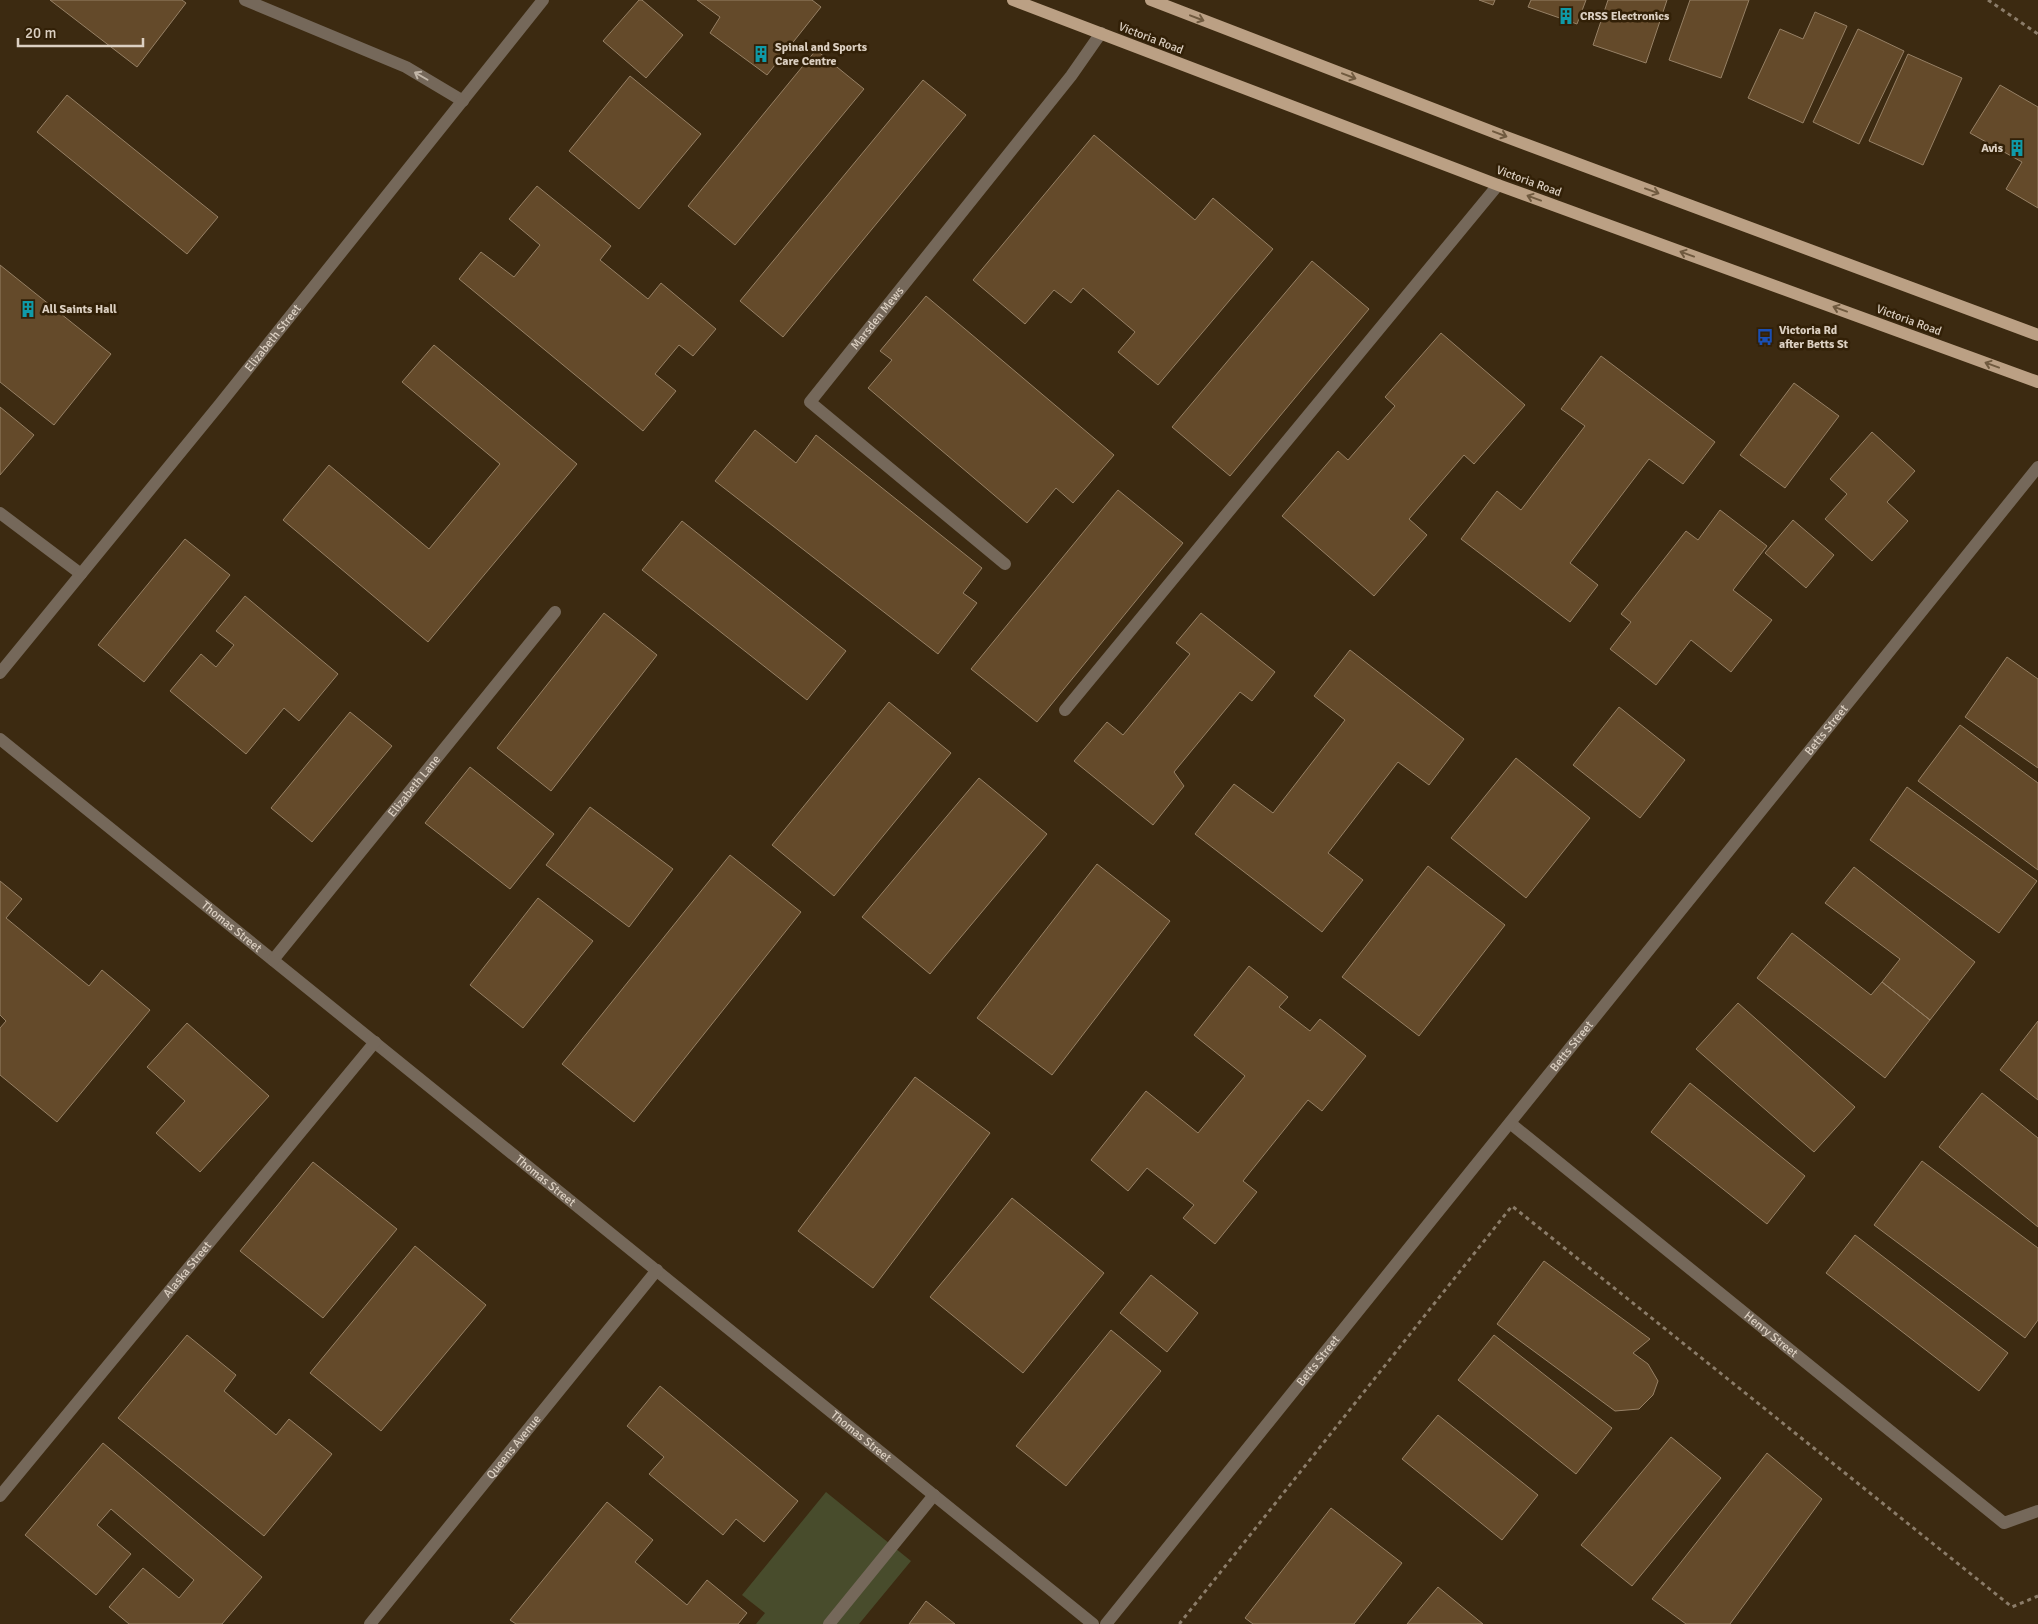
<svg xmlns="http://www.w3.org/2000/svg" width="2038" height="1624" font-family="Signika,sans-serif">
<style>
.green{fill:#484c2c}
.building{fill:#644a2a;stroke:#968065}
.lines{fill:none;stroke-linecap:round;stroke-linejoin:round}
.path{stroke:#8b7c69;stroke-width:3;stroke-dasharray:4 4;stroke-linecap:butt}
.minor{stroke:#75685a;stroke-width:12}
.major{stroke:#bba084;stroke-width:12}
.oneway{stroke:#705a3f}
.oneway2{stroke:#c2b6a8}
.labels{text-anchor:middle;stroke-width:5;stroke-linejoin:round;paint-order:stroke}
.poi-label{font-size:12px;font-weight:bold;fill:#dcd0c2;stroke:#322007;text-anchor:start}
.street-label{font-size:12px;fill:#dcd0c2;stroke:#322007}
</style>
<rect width="100%" height="100%" fill="#3c2a11"/>
<path class="green" d="M826,1492L911,1561L859,1624H756L765,1613L742,1595Z"/>
<path class="building" d="M50,0H182L186,3L137,67Z
M639,0H642L683,35L646,78L603,41Z
M697,0H812L821,7L767,75L710,33L720,17Z
M1479,0H1495L1493,5Z
M1531,0H1586L1577,24L1528,7Z
M1608,0H1667L1646,63L1593,45Z
M1690,0H1749L1721,78L1669,60Z
M1815,12L1847,26L1803,123L1748,98L1780,29L1803,39Z
M1858,29L1904,51L1859,144L1813,122Z
M816,50L864,89L735,245L688,206Z
M1908,54L1962,78L1923,165L1869,141Z
M630,76L701,134L639,209L569,151Z
M923,80L966,115L783,337L740,301Z
M2000,85L2038,107V208L2006,189L2022,162L1970,133Z
M67,95L218,217L187,254L37,132Z
M1094,135L1195,220L1213,198L1273,249L1158,385L1118,352L1135,332L1083,288L1071,303L1054,290L1025,324L973,280Z
M537,186L611,246L600,260L648,299L661,283L716,329L693,356L679,345L655,374L676,391L643,431L459,279L481,252L514,277L540,245L509,219Z
M1312,261L1369,309L1230,476L1172,427Z
M0,265L111,354L54,425L0,382Z
M926,296L1114,455L1073,503L1056,488L1027,523L868,388L892,360L880,351Z
M1441,333L1525,405L1474,464L1464,455L1409,519L1427,535L1374,596L1282,516L1338,451L1348,460L1395,406L1385,397Z
M434,345L577,464L428,642L283,520L329,465L429,549L500,464L402,382Z
M1601,356L1715,442L1683,484L1649,459L1570,563L1598,585L1570,622L1461,539L1497,491L1521,510L1585,426L1561,409Z
M1794,383L1839,416L1785,488L1740,455Z
M0,407L34,435L0,475Z
M755,430L796,463L816,435L982,568L963,593L977,603L938,654L715,481Z
M1872,432L1915,471L1887,502L1908,521L1872,561L1825,519L1847,494L1830,479Z
M1118,490L1183,543L1037,722L971,669Z
M1720,510L1767,546L1733,590L1772,620L1731,672L1691,640L1656,685L1610,649L1631,622L1621,614L1686,531L1698,540Z
M1793,520L1834,555L1806,588L1765,553Z
M682,521L846,651L807,700L642,570Z
M185,539L230,575L144,682L98,645Z
M245,596L338,674L299,721L284,708L246,754L170,691L201,654L216,667L234,645L216,631Z
M604,613L657,655L551,791L497,748Z
M1201,613L1275,672L1252,701L1240,692L1174,772L1184,786L1153,825L1074,761L1107,722L1123,735L1190,654L1176,643Z
M1350,650L1464,739L1429,785L1398,762L1328,853L1363,880L1322,932L1195,834L1234,784L1273,813L1345,720L1314,696Z
M2007,657L2038,679V768L1965,717Z
M889,702L951,753L834,896L772,845Z
M1619,707L1685,760L1640,818L1573,765Z
M350,712L392,746L312,842L271,808Z
M1960,725L2038,783V870L1918,781Z
M1516,758L1590,818L1526,898L1451,838Z
M470,767L554,834L510,889L425,823Z
M979,778L1047,834L930,974L862,917Z
M1907,787L2037,881L1999,933L1870,840Z
M590,807L673,869L629,927L546,865Z
M730,855L801,912L634,1122L562,1064Z
M1097,864L1170,921L1052,1075L977,1018Z
M1428,866L1505,925L1419,1036L1342,977Z
M1854,867L1975,962L1930,1020L1882,982L1900,959L1825,903Z
M0,881L22,899L6,918L89,986L102,970L150,1010L57,1122L0,1075V1028L6,1021L0,1015Z
M538,898L593,941L523,1028L470,985Z
M1792,933L1871,995L1882,982L1930,1020L1885,1078L1757,978Z
M1249,966L1288,997L1279,1007L1310,1031L1320,1019L1366,1056L1322,1111L1308,1100L1243,1181L1257,1192L1215,1244L1183,1218L1194,1205L1147,1168L1128,1191L1091,1160L1146,1091L1198,1133L1245,1076L1194,1035Z
M1738,1003L1855,1107L1814,1152L1696,1049Z
M2038,1021V1100L2000,1070Z
M187,1023L269,1096L200,1172L156,1133L185,1101L147,1067Z
M915,1077L990,1133L873,1288L798,1231Z
M1690,1083L1805,1176L1767,1224L1651,1132Z
M1982,1093L2038,1138V1227L1939,1147Z
M1922,1161L2038,1248V1320L2025,1338L1874,1225Z
M313,1162L397,1229L323,1318L240,1251Z
M1012,1198L1104,1273L1023,1373L930,1297Z
M1855,1235L2008,1353L1979,1391L1826,1273Z
M415,1246L486,1305L381,1431L310,1373Z
M1544,1261L1650,1339L1633,1353L1648,1364L1658,1381L1653,1395L1639,1409L1615,1411L1497,1324Z
M1151,1275L1198,1313L1167,1352L1120,1313Z
M1111,1330L1161,1371L1066,1486L1016,1446Z
M187,1335L236,1375L224,1391L276,1435L289,1419L332,1454L264,1536L118,1418Z
M1494,1335L1612,1428L1576,1474L1458,1380Z
M660,1386L798,1501L764,1542L736,1519L723,1535L649,1474L664,1457L627,1426Z
M1438,1415L1538,1495L1502,1540L1402,1459Z
M1671,1437L1721,1478L1632,1586L1581,1545Z
M103,1443L262,1577L222,1624H129L109,1607L143,1568L179,1598L194,1580L111,1509L97,1525L131,1554L96,1595L25,1535Z
M1767,1453L1822,1499L1730,1624H1686L1652,1599Z
M607,1502L653,1540L635,1562L687,1605L707,1580L747,1613L738,1624H516L510,1620Z
M1331,1508L1402,1563L1354,1624H1253L1245,1618Z
M1438,1587L1483,1624H1407Z
M926,1601L955,1624H909Z"/>
<g class="lines">
<path class="path" d="M1988,0L2038,34
M1181,1624L1180,1623L1512,1206L2012,1607L2038,1596"/>
<g class="minor">
<path d="M245,0L406,67L463,101"/>
<path d="M0,513L81,574"/>
<path id="s1" d="M1005,564L810,402L1071,76L1101,33"/>
<path id="s2" d="M0,673L220,404L543,0"/>
<path d="M1065,710L1498,185"/>
<path id="s3" d="M0,739L1093,1624"/>
<path id="s4" d="M273,960L555,612"/>
<path id="s5" d="M1510,1123L2004,1523L2038,1511"/>
<path id="s6" d="M0,1496L375,1042"/>
<path id="s7" d="M370,1624L657,1270"/>
<path d="M829,1624L934,1495"/>
<path id="s8" d="M1106,1624L2038,467"/>
</g>
<path class="major" d="M1013,0L1498,185L2038,382
M1151,0L1501,135L2038,335"/>
</g>
<defs><path id="oneway-shaft" d="M-6 0H5M1.5-3L5.5 0L1.5 3" fill="none" stroke-width="1.6" stroke-linecap="round" stroke-linejoin="round" transform="scale(1.25)"/></defs>
<g class="oneway">
<use href="#oneway-shaft" transform="translate(1197 18) rotate(21)"/>
<use href="#oneway-shaft" transform="translate(1349 76) rotate(21)"/>
<use href="#oneway-shaft" transform="translate(1500 134) rotate(21)"/>
<use href="#oneway-shaft" transform="translate(1652 191) rotate(20)"/>
<use href="#oneway-shaft" transform="translate(1534 198) rotate(-160)"/>
<use href="#oneway-shaft" transform="translate(1687 254) rotate(-160)"/>
<use href="#oneway-shaft" transform="translate(1840 309) rotate(-160)"/>
<use href="#oneway-shaft" transform="translate(1992 365) rotate(-160)"/>
</g>
<use class="oneway2" href="#oneway-shaft" transform="translate(421 76) rotate(-150)"/>
<defs>
<g id="building-bare" transform="scale(1.35)"><path d="M-4-6H4V6H1V3H-1V6H-4ZM-2.5-4.3h1.7v1.8h-1.7ZM.8-4.3h1.7v1.8H.8ZM-2.5-1h1.7V.8h-1.7ZM.8-1h1.7V.8H.8Z" fill="#0f9aa8" stroke="#322007" stroke-width="2.5" paint-order="stroke"/></g>
<g id="bus-bare" transform="scale(1.35)"><path d="M-5-6H5V4H4V6H2V4H-2V6H-4V4H-5ZM-3.5-4V0h7V-4ZM-3.5 1.2v1.5H-2V1.2ZM2 1.2v1.5H3.5V1.2Z" fill="#1a4fb4" stroke="#322007" stroke-width="2.5" paint-order="stroke"/></g>
</defs>
<g fill-rule="evenodd">
<use href="#building-bare" x="1566" y="16"/>
<use href="#building-bare" x="761" y="54"/>
<use href="#building-bare" x="2017" y="148"/>
<use href="#building-bare" x="28" y="309"/>
<use href="#bus-bare" x="1765" y="337"/>
</g>
<g class="labels">
<g class="poi-label">
<text x="1580" y="20">CRSS Electronics</text>
<text x="775" y="51">Spinal and Sports<tspan x="775" dy="14">Care Centre</tspan></text>
<text x="2003" y="152" text-anchor="end">Avis</text>
<text x="42" y="313">All Saints Hall</text>
<text x="1779" y="334">Victoria Rd<tspan x="1779" dy="14">after Betts St</tspan></text>
</g>
<g class="street-label">
<text transform="translate(1151 38) rotate(21)" y="4">Victoria Road</text>
<text transform="translate(1529 181) rotate(20)" y="4">Victoria Road</text>
<text dy="4" stroke="none"><textPath href="#s1" startOffset="361">Marsden Mews</textPath></text>
<text transform="translate(1909 320) rotate(20)" y="4">Victoria Road</text>
<text dy="4" stroke="none"><textPath href="#s2" startOffset="432">Elizabeth Street</textPath></text>
<text dy="4" stroke="none"><textPath href="#s8" startOffset="1148">Betts Street</textPath></text>
<text dy="4" stroke="none"><textPath href="#s4" startOffset="224">Elizabeth Lane</textPath></text>
<text dy="4" stroke="none"><textPath href="#s3" startOffset="298">Thomas Street</textPath></text>
<text dy="4" stroke="none"><textPath href="#s8" startOffset="742">Betts Street</textPath></text>
<text dy="4" stroke="none"><textPath href="#s3" startOffset="702">Thomas Street</textPath></text>
<text dy="4" stroke="none"><textPath href="#s6" startOffset="294">Alaska Street</textPath></text>
<text dy="4" stroke="none"><textPath href="#s5" startOffset="336">Henry Street</textPath></text>
<text dy="4" stroke="none"><textPath href="#s8" startOffset="338">Betts Street</textPath></text>
<text dy="4" stroke="none"><textPath href="#s3" startOffset="1108">Thomas Street</textPath></text>
<text dy="4" stroke="none"><textPath href="#s7" startOffset="228">Queens Avenue</textPath></text>
</g>
</g>
<path d="M18 38v8h125v-8" fill="none" stroke="#dcd0c2" stroke-width="2.5"/>
<text x="25" y="38" font-size="15" fill="#dcd0c2" stroke="#322007" stroke-width="4" paint-order="stroke">20 m</text>
</svg>
